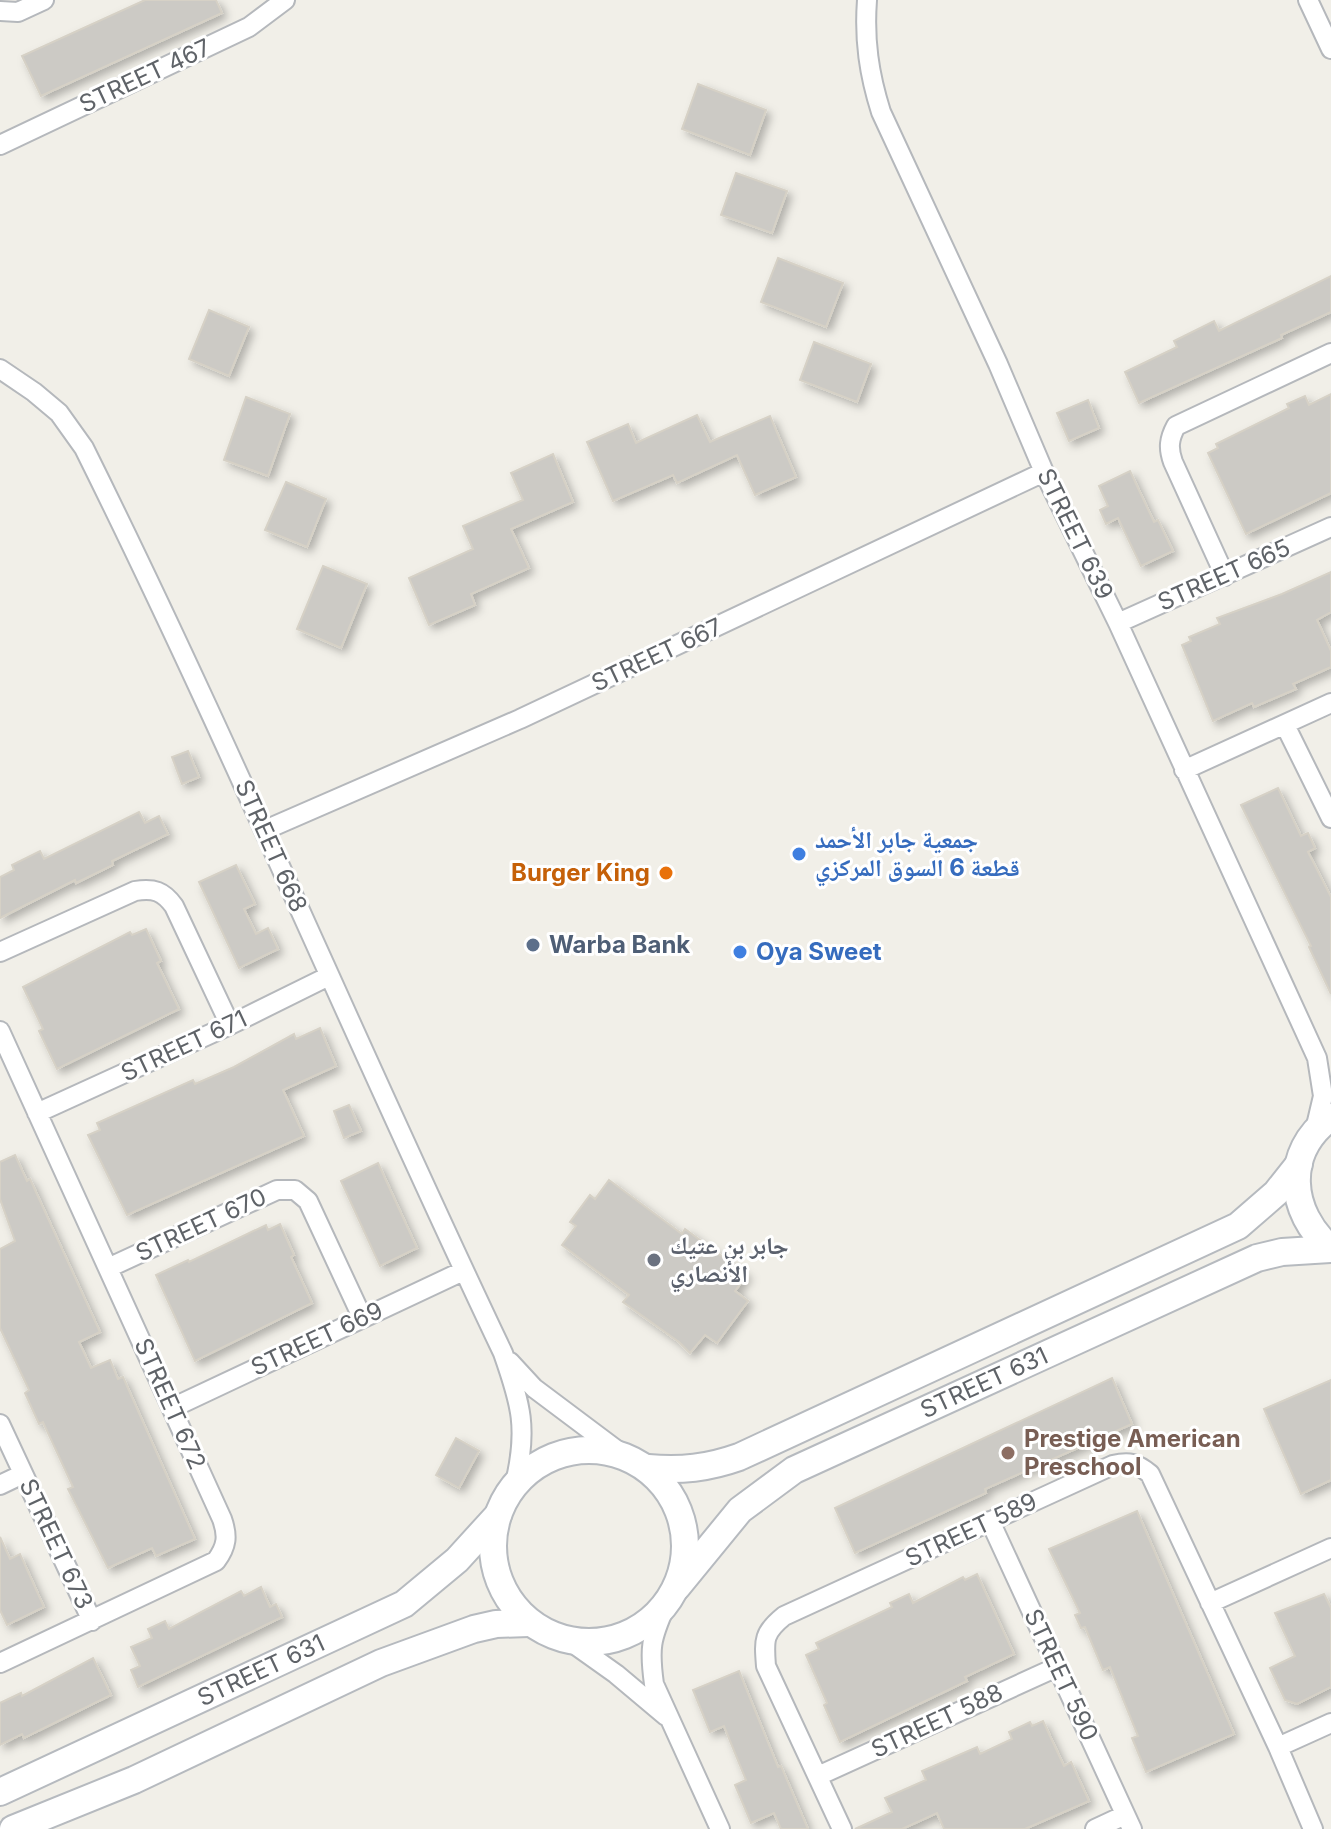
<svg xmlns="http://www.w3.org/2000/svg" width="1331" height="1829" font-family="Inter,'Noto Naskh Arabic',sans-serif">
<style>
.building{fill:#cccac5;stroke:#d6d1c6;stroke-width:2;filter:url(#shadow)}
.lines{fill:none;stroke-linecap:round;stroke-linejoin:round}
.minor-casing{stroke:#b5b8bc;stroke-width:22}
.secondary-casing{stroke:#b6babf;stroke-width:30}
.minor{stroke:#fff;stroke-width:18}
.secondary{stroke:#fff;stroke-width:26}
.shop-dot{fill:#3f7fe0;stroke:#fff;stroke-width:3}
.food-dot{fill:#e8710a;stroke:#fff;stroke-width:3}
.service-dot{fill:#5c6f8a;stroke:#fff;stroke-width:3}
.worship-dot{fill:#6b7280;stroke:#fff;stroke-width:3}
.education-dot{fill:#8d6e63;stroke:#fff;stroke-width:3}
.labels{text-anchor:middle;stroke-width:6;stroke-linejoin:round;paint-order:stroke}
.street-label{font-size:24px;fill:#5f6368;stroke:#fff}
.shop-label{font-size:24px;font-weight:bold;fill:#366cbe;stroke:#fff;text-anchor:start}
.food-label{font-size:24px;font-weight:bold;fill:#c56008;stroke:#fff;text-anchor:end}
.service-label{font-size:24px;font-weight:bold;fill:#4e5e75;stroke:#fff;text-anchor:start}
.worship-label{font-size:24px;font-weight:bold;fill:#5b616d;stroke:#fff;text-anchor:start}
.education-label{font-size:24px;font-weight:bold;fill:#785e54;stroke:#fff;text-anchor:start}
</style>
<defs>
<filter id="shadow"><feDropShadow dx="4.5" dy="4.5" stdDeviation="4" flood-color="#0004"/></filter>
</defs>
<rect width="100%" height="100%" fill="#f1efe8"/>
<path class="building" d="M145,0H216L222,13L41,96L22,56Z
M698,84L766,110L750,155L682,129Z
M736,173L787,191L772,233L721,215Z
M778,258L843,283L826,327L761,302Z
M1331,276V312L1281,335L1282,338L1139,403L1125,372L1177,347L1174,341L1214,321L1219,331Z
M209,310L249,327L229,376L189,359Z
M814,342L871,364L857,402L800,380Z
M1331,394V493L1246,534L1208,453L1218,448L1216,444L1289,408L1287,404L1305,396L1309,405Z
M246,397L290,414L268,476L224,460Z
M1088,400L1099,428L1069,441L1057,413Z
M697,415L710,442L770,416L796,477L755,495L737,455L677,483L673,475L613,501L587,442L628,424L636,443Z
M553,454L573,502L511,529L529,568L471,594L475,605L429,625L409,578L473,549L463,526L523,500L511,473Z
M1130,471L1154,522L1158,520L1173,551L1141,566L1118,518L1106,524L1100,510L1108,506L1099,486Z
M286,482L326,499L307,547L265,530Z
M323,566L367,584L341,648L297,629Z
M1331,572V612L1317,620L1331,651V667L1293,684L1296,689L1254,707L1252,703L1213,721L1182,645L1191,641L1189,637L1220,624L1217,618L1282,594Z
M188,751L199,777L182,784L172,757Z
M1278,788L1301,836L1308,833L1315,848L1308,852L1331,897V994L1309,947L1311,946L1241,805Z
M139,812L145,823L159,816L168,834L112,861L113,865L76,883L75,880L0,918V877L14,870L12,865L40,851L44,859Z
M236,865L255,904L244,909L256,934L268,928L278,949L239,968L199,882Z
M146,929L161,961L157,963L179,1009L57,1069L39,1031L43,1029L23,987L130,932L132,935Z
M320,1028L336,1066L283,1090L304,1136L127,1215L88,1135L100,1130L97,1123L193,1080L195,1084L234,1067L294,1034L296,1039Z
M349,1105L361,1131L344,1138L334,1111Z
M15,1155L27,1181L30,1179L100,1332L79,1342L91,1368L110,1360L118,1379L123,1377L195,1539L156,1556L152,1548L108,1568L68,1489L73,1487L43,1422L39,1424L25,1393L29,1390L0,1328V1249L15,1241L0,1199V1162Z
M378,1163L417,1248L380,1266L341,1181Z
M609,1180L682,1234L685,1229L747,1275L735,1291L748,1301L717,1343L705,1335L690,1353L679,1342L623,1302L629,1295L562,1245L576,1226L570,1222L590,1195L595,1199Z
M280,1224L294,1255L291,1257L312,1303L195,1361L156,1275L188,1260L189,1262L266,1225L268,1230Z
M1112,1378L1132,1424L985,1489L986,1493L855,1553L835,1508Z
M1331,1380V1480L1301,1494L1264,1409Z
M456,1438L479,1451L459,1488L436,1475Z
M1137,1511L1234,1734L1146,1772L1132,1738L1138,1736L1110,1667L1103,1670L1085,1627L1081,1628L1075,1615L1080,1613L1049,1549Z
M0,1537L10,1559L20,1554L44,1607L7,1625L0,1610Z
M977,1574L1014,1654L965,1677L967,1681L840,1742L824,1705L827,1703L806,1655L819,1649L816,1643L892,1607L890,1603L909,1594L913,1603L963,1577L965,1580Z
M261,1587L270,1607L276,1604L282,1617L138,1687L131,1670L140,1666L131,1647L152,1638L148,1629L165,1621L169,1629L241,1591L244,1596Z
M1324,1594L1331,1608V1687L1297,1704L1285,1700L1270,1668L1295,1656L1275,1613Z
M93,1658L111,1695L24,1738L22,1734L0,1745V1703L21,1693L22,1696Z
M739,1671L778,1767L781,1766L808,1829H781L774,1813L751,1823L735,1785L746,1780L724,1726L710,1732L693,1690Z
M1043,1721L1064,1766L1071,1762L1089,1801L1025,1829H944L937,1813L902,1829H855L892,1812L885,1798L926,1780L922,1771L977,1747L980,1754L1012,1739L1009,1732L1030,1722L1032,1726Z"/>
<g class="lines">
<g class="minor-casing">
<path id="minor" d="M867,0C864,40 869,74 881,112L998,364L1044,472L1118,623L1317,1058L1323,1096L1315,1130
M1308,0L1331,49
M0,11L18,12L44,0
M0,145L249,27L285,0
M0,369L34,392L59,413L84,448C232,746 360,1053 503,1353C521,1404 528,1429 515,1483
M1225,576L1173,462C1168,448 1169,439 1176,426L1331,353
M1118,623L1331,527
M1285,725L1331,818
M1184,770L1331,703
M265,830L520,719L1044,472
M0,952L135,891C154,888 163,891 174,906L230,1025
M0,1031L222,1519C228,1536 227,1546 216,1561L0,1663
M37,1113L230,1025L329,976
M108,1268L277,1190H295L308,1201L362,1317
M510,1362L534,1388L622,1454
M172,1408L463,1271
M0,1424L92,1621
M0,1485L23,1474
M990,1521L1132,1829
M1210,1603L1331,1548
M665,1607C651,1639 649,1648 654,1684L720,1829
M571,1642L616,1674L666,1716
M1278,1747L1331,1723
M818,1776L1057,1667
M842,1829L766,1666C764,1640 763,1633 784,1616L1113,1465C1129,1461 1137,1463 1150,1474L1278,1747L1313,1829
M1095,1829L1125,1815"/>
</g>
<g class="secondary-casing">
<g id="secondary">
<path d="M1331,1117C1283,1152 1288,1212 1331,1249"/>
<circle cx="589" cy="1546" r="96"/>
<path d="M648,1468C681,1471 708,1468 739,1457L1238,1226L1276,1193L1299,1164"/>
<path id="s1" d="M677,1587L740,1510L794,1470L1257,1258L1282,1252L1331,1249"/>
<path id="s2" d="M0,1792L404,1604L457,1560L498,1515"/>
<path d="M13,1829L134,1780L381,1663L474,1629L496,1624L529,1623"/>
</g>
</g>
<use href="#minor" class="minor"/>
<use href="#secondary" class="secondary"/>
</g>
<g class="shop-dot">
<circle cx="799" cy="854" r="8"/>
<circle cx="740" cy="952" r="8"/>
</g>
<circle class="food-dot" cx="666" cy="873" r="8"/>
<circle class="service-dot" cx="533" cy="945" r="8"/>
<circle class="worship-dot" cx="654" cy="1260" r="8"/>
<circle class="education-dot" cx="1008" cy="1453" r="8"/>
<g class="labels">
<g class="street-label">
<text transform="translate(145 76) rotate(-25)" y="8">STREET 467</text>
<text transform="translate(1075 534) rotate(64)" y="8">STREET 639</text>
<text transform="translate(1224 575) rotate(-24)" y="8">STREET 665</text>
<text transform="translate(657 655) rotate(-25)" y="8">STREET 667</text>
<text transform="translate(271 846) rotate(66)" y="8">STREET 668</text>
<text transform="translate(184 1046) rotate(-25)" y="8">STREET 671</text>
<text transform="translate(201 1225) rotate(-25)" y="8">STREET 670</text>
<text transform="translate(317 1339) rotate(-25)" y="8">STREET 669</text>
<text dy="8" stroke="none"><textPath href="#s1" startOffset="376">STREET 631</textPath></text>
<text transform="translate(170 1404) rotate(66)" y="8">STREET 672</text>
<text transform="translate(971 1530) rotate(-25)" y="8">STREET 589</text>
<text transform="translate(56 1544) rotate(65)" y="8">STREET 673</text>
<text dy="8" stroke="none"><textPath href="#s2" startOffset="288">STREET 631</textPath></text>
<text transform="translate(1061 1675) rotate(65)" y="8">STREET 590</text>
<text transform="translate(937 1721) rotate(-25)" y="8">STREET 588</text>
</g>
<g class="shop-label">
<text x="815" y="848">جمعية جابر الأحمد<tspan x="815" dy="28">قطعة 6 السوق المركزي</tspan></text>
<text x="756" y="960">Oya Sweet</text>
</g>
<g class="food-label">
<text x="650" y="881">Burger King</text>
</g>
<g class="service-label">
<text x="549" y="953">Warba Bank</text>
</g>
<g class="worship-label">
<text x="670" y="1254">جابر بن عتيك<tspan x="670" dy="28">الأنصاري</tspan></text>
</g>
<g class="education-label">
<text x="1024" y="1447">Prestige American<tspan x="1024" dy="28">Preschool</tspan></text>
</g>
</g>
</svg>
